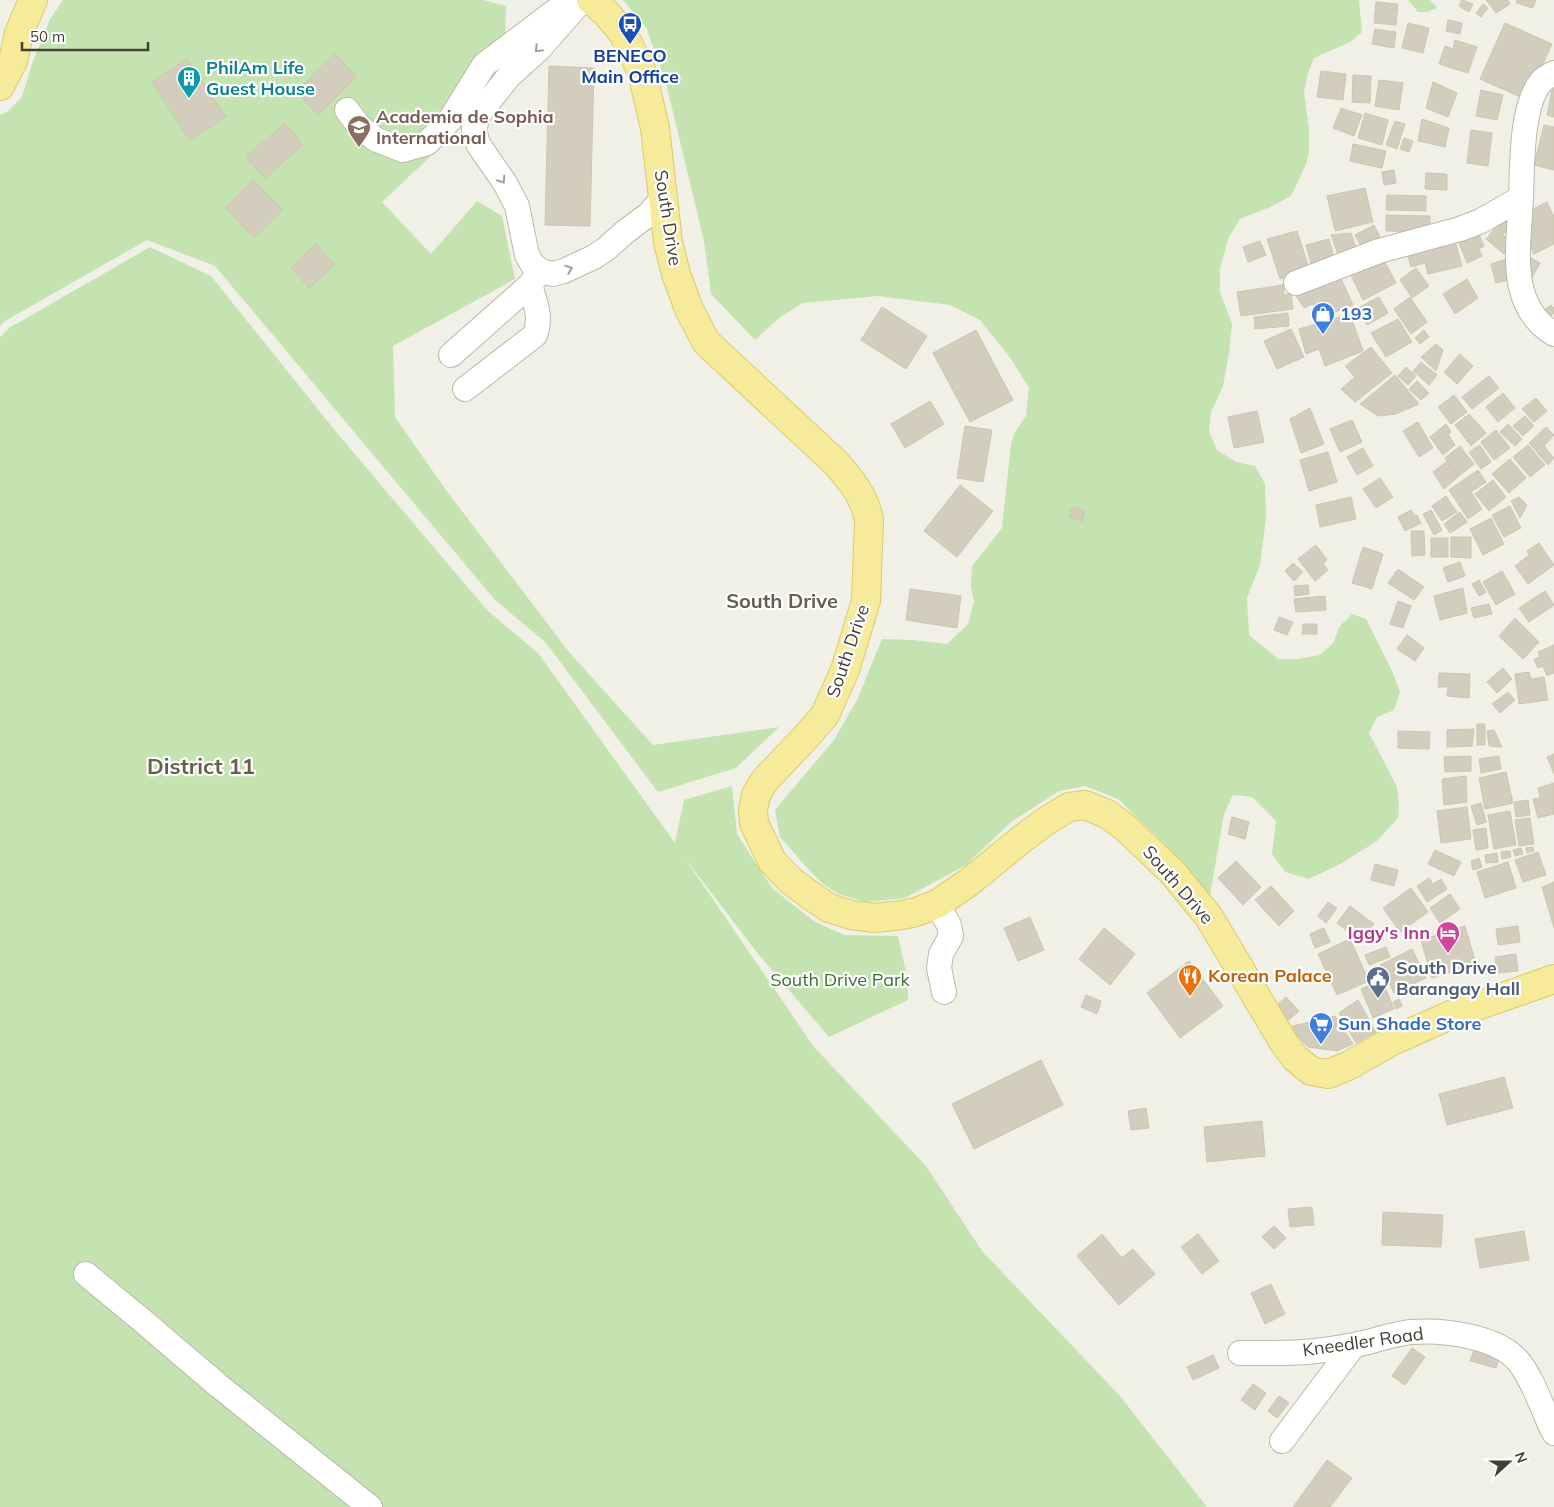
<svg xmlns="http://www.w3.org/2000/svg" width="1554" height="1507" font-family="Mulish,sans-serif">
<style>
.green{fill:#c4e3b1}
.building{fill:#d2cdbc;stroke:#ccc6b0}
.lines{fill:none;stroke-linecap:round;stroke-linejoin:round}
.minor-casing{stroke:#bcb9a9;stroke-width:26}
.major-casing{stroke:#dacb6b;stroke-width:30}
.minor{stroke:#fff;stroke-width:24}
.major{stroke:#f6eb9a;stroke-width:28}
.oneway{stroke:#a1a09a}
.labels{text-anchor:middle;stroke-width:4.5;stroke-linejoin:round;paint-order:stroke}
.transit-label{font-size:18px;font-weight:bold;fill:#164399;stroke:#fff}
.culture-label{font-size:18px;font-weight:bold;fill:#0d838f;stroke:#fff;text-anchor:start}
.education-label{font-size:18px;font-weight:bold;fill:#785e54;stroke:#fff;text-anchor:start}
.street-label{font-size:18px;fill:#434035;stroke:#fff}
.shop-label{font-size:18px;font-weight:bold;fill:#366cbe;stroke:#fff;text-anchor:start}
.hotel-label{font-size:18px;font-weight:bold;fill:#b23c85;stroke:#fff;text-anchor:end}
.service-label{font-size:18px;font-weight:bold;fill:#4e5e75;stroke:#fff;text-anchor:start}
.food-label{font-size:18px;font-weight:bold;fill:#c56008;stroke:#fff;text-anchor:start}
.park-label{font-size:18px;fill:#3c702e;stroke:#fff}
.quarter-label{font-size:20px;font-weight:bold;fill:#65604e;stroke:#fff}
.district-label{font-size:22px;font-weight:bold;fill:#65604e;stroke:#fff}
</style>
<rect width="100%" height="100%" fill="#f1f0e6"/>
<path class="green" d="M63,0H483L506,6L505,43L455,128L435,152L382,202L431,254L477,201L502,216L515,279L393,346L395,417L446,490L569,652L653,745L779,727L736,768L658,792L546,643L495,600L215,266L147,240L5,321L0,326V115L8,111L22,97L32,64L50,19Z
M623,0H1359L1362,32L1350,42L1314,58L1308,73L1304,92L1309,130V153L1306,164L1291,196L1270,207L1240,219L1228,239L1220,269V292L1232,324L1229,353L1223,386L1211,412L1209,431L1217,450L1236,462L1255,466L1265,484L1266,518L1260,565L1247,598L1249,635L1278,659H1298L1320,655L1333,643L1340,626L1352,614L1366,619L1392,671L1400,692L1394,710L1377,717L1369,733L1397,787L1399,807L1398,818L1377,841L1342,863L1309,879L1285,872L1272,854L1276,821L1252,797L1233,795L1224,814L1210,895L1169,848L1118,799L1085,786L1059,791L1011,822L966,865L905,898L865,902L838,894L823,884L809,870L780,837L775,810L834,740L857,700L882,639L913,640L947,644L968,624L974,601L971,587L972,566L1002,528L1011,444L1015,432L1026,416L1029,388L1011,359L980,320L950,305L878,296L803,303L780,317L755,340L711,294L704,241L665,79L646,27Z
M1408,0H1430L1437,8L1428,12H1418Z
M150,247L211,276L337,433L487,610L538,653L675,843L684,800L732,786L737,834L772,888L815,922L844,935L898,936L907,977L908,1000L829,1037L759,955L684,857L814,1047L926,1166L982,1251L1120,1396L1207,1507H0V337L9,328Z"/>
<path class="building" d="M1462,0L1473,4L1469,12L1459,6Z
M1486,0H1508L1510,4L1496,13Z
M1517,0H1536L1533,8L1516,3Z
M1376,2L1398,4L1396,25L1374,23Z
M1483,4L1488,8L1481,17L1476,13Z
M1448,20L1462,23L1460,34L1446,31Z
M1408,23L1429,28L1423,53L1402,48Z
M1505,23L1552,44L1527,100L1480,79Z
M1375,29L1396,32L1394,48L1372,44Z
M1455,40L1477,47L1468,73L1439,64L1445,46L1453,49Z
M335,54L356,77L318,115L296,92Z
M187,59L226,117L190,140L152,82Z
M549,66L594,68L590,226L545,225Z
M1321,71L1346,74L1343,100L1317,97Z
M1353,75L1371,76L1370,103L1352,102Z
M1554,79V117L1547,115Z
M1379,80L1403,83L1399,110L1375,106Z
M1433,82L1457,93L1448,117L1426,108Z
M1481,90L1503,95L1497,120L1476,116Z
M1341,108L1362,115L1354,136L1333,128Z
M1365,113L1388,120L1382,145L1358,138Z
M1422,119L1449,128L1445,147L1418,141Z
M1395,121L1405,124L1397,149L1386,145Z
M285,123L303,145L265,178L246,157Z
M1544,125L1554,127V170L1534,165Z
M1471,130L1492,133L1488,166L1467,163Z
M1404,138L1413,141L1409,152L1400,149Z
M1353,144L1386,151L1382,168L1350,161Z
M1394,170L1396,183L1384,185L1382,172Z
M1426,173L1447,174V190L1425,189Z
M253,180L282,210L254,238L225,208Z
M1365,188L1373,222L1335,231L1327,196Z
M1387,195L1426,196V211L1386,210Z
M1547,202L1554,217V244L1534,254L1521,226L1534,220L1529,211Z
M1386,215L1430,216V232L1386,231Z
M1506,215L1514,221L1503,235L1513,243L1504,254L1486,239Z
M1374,225L1382,241L1364,251L1355,235Z
M1476,227L1484,246L1479,249L1482,256L1467,263L1456,236Z
M1297,231L1309,268L1280,279L1267,239Z
M1351,233L1358,254L1340,260L1331,235Z
M1450,237L1452,245L1456,244L1462,266L1428,274L1425,263L1411,267L1406,249Z
M1329,239L1335,261L1312,267L1306,245Z
M1260,241L1266,255L1248,262L1243,247Z
M316,244L335,265L309,288L291,267Z
M1381,255L1396,283L1363,300L1349,271Z
M1529,257L1540,263L1531,279Z
M1507,259L1512,279L1496,283L1491,264Z
M1416,268L1429,286L1412,298L1400,280Z
M1338,272L1353,305L1320,318L1313,304L1304,308L1293,291Z
M1467,279L1478,298L1455,314L1443,294Z
M1283,285L1284,295L1291,294L1293,309L1241,316L1237,292Z
M1379,297L1388,313L1367,325L1358,308Z
M1410,297L1427,322L1411,334L1394,309Z
M1551,305L1554,308V313L1549,317L1543,311Z
M882,307L927,336L906,369L861,340Z
M1288,313L1289,326L1255,329L1254,317Z
M1350,314L1363,351L1325,366L1319,349L1306,354L1299,329Z
M1398,319L1412,342L1386,357L1371,333Z
M1291,329L1304,357L1277,369L1264,341Z
M976,330L1013,400L970,422L933,353Z
M1424,330L1429,337L1420,344L1415,338Z
M1436,344L1443,350L1436,371L1421,357Z
M1371,347L1392,373L1355,402L1341,389L1355,377L1345,366Z
M1460,354L1473,366L1457,384L1444,372Z
M1421,362L1437,375L1429,385L1413,371Z
M1406,367L1416,376L1408,385L1398,376Z
M1395,375L1419,404L1396,414L1378,416L1360,404Z
M1489,376L1499,388L1472,409L1462,397Z
M1417,381L1429,393L1421,400L1409,389Z
M1503,393L1515,408L1498,422L1486,407Z
M1454,395L1467,412L1451,424L1438,407Z
M1536,398L1547,411L1534,422L1522,409Z
M930,401L944,424L905,448L891,424Z
M1310,408L1324,444L1301,453L1290,419Z
M1257,411L1264,442L1234,448L1228,417Z
M1469,414L1486,433L1471,446L1455,425Z
M1525,416L1534,426L1523,436L1513,426Z
M1352,420L1362,442L1340,452L1330,429Z
M1418,422L1433,448L1419,457L1403,431Z
M1446,424L1451,432L1448,434L1455,445L1443,455L1430,437Z
M1508,424L1522,439L1515,446L1500,432Z
M965,426L992,430L983,482L957,478Z
M1546,427L1554,435L1544,446L1554,458L1548,465L1529,443Z
M1496,430L1510,448L1494,460L1481,442Z
M1480,445L1491,462L1481,469L1469,452Z
M1528,445L1545,465L1530,477L1513,457Z
M1460,446L1474,464L1459,476L1445,458Z
M1363,448L1373,466L1357,475L1347,457Z
M1328,452L1337,482L1309,491L1300,460Z
M1510,459L1526,478L1509,493L1492,474Z
M1447,461L1459,476L1444,489L1433,472Z
M1478,470L1486,482L1471,492L1482,509L1468,519L1449,490Z
M1380,478L1393,497L1376,508L1363,489Z
M1493,480L1506,497L1489,511L1475,494Z
M960,485L993,511L957,557L924,531Z
M1446,496L1457,512L1442,521L1432,506Z
M1351,497L1356,519L1320,527L1316,505Z
M1519,497L1527,505L1520,518L1511,501Z
M1510,506L1521,528L1504,537L1492,515Z
M1072,507L1085,511L1082,521L1069,517Z
M1411,510L1415,516L1417,515L1421,523L1405,531L1398,517Z
M1431,510L1442,530L1434,535L1423,514Z
M1460,512L1467,522L1450,533L1444,524Z
M1491,518L1504,544L1483,555L1470,529Z
M1411,531H1424L1425,555L1412,556Z
M1451,537H1471V558L1451,557Z
M1431,538H1448V557H1431Z
M1539,543L1554,565L1528,584L1515,566L1529,555L1527,551Z
M1316,545L1327,560L1323,563L1328,570L1315,581L1298,559Z
M1363,547L1383,554L1372,589L1352,583Z
M1460,562L1465,576L1448,582L1443,568Z
M1293,563L1303,572L1294,581L1285,571Z
M1398,569L1424,587L1414,600L1388,583Z
M1502,571L1515,594L1496,605L1483,582Z
M1479,580L1486,592L1479,596L1472,584Z
M1308,585L1309,594L1295,596L1294,586Z
M1463,588L1467,613L1440,620L1434,596Z
M910,589L961,596L957,628L906,620Z
M1545,591L1554,605L1529,622L1519,608Z
M1325,596L1326,610L1296,612L1294,599Z
M1398,601L1411,606L1403,628L1390,624Z
M1489,604L1492,614L1474,618L1471,608Z
M1279,617L1293,622L1287,635L1274,630Z
M1515,618L1539,642L1523,659L1499,636Z
M1303,624H1317V634H1302Z
M1407,635L1424,648L1415,661L1397,649Z
M1554,645V673L1547,676L1543,666L1538,668L1534,659L1540,657L1538,652Z
M1503,668L1512,679L1497,693L1487,682Z
M1529,672L1531,679L1544,677L1548,700L1519,704L1515,674Z
M1439,673L1470,674L1469,698L1447,696L1448,687H1438Z
M1508,692L1515,700L1500,713L1492,704Z
M1477,724H1485V745H1477Z
M1474,729L1472,746L1447,747V730Z
M1494,730L1502,747L1489,746L1487,731Z
M1398,731L1430,732L1429,749L1398,748Z
M1554,754V774L1547,757Z
M1471,756V771L1445,772L1444,757Z
M1499,756L1501,769L1481,773L1479,759Z
M1506,772L1513,803L1485,809L1479,778Z
M1466,776L1467,802L1444,805L1442,779Z
M1554,783V814L1538,818L1533,799L1540,798L1538,788Z
M1528,800L1530,815L1516,817L1514,802Z
M1481,803L1486,822L1477,825L1471,806Z
M1467,807L1471,839L1441,843L1437,811Z
M1510,811L1516,845L1494,849L1488,815Z
M1232,817L1249,822L1245,839L1228,834Z
M1530,818L1534,844L1519,846L1515,820Z
M1486,828L1488,848L1476,850L1473,830Z
M1533,847L1534,851L1527,853L1526,848Z
M1521,848L1523,854L1515,856L1513,850Z
M1435,850L1461,862L1454,876L1428,864Z
M1510,851L1511,857L1502,859L1501,852Z
M1538,852L1546,875L1523,882L1515,860Z
M1497,853L1498,862L1486,863L1485,855Z
M1479,858L1482,867L1473,870L1471,861Z
M1236,861L1261,887L1243,905L1218,878Z
M1508,862L1516,888L1485,898L1477,872Z
M1375,864L1398,870L1394,886L1371,880Z
M1429,878L1433,884L1441,879L1447,889L1427,902L1417,886Z
M1554,882V928L1542,887Z
M1271,886L1294,911L1279,926L1255,900Z
M1411,888L1428,912L1400,932L1383,908Z
M1450,894L1460,909L1440,923L1430,908Z
M1328,902L1337,908L1326,923L1318,916Z
M1350,906L1374,924L1360,941L1337,923Z
M1030,917L1044,950L1018,961L1004,928Z
M1465,926L1476,964L1432,978L1421,940Z
M1518,926L1520,942L1498,945L1496,929Z
M1104,928L1135,954L1110,985L1079,959Z
M1324,928L1330,942L1315,948L1310,934Z
M1350,939L1369,981L1337,995L1318,954Z
M1386,947L1390,957L1369,965L1365,955Z
M1412,949L1426,978L1394,993L1380,965Z
M1516,954L1518,971L1497,973L1495,957Z
M1189,961L1223,1006L1180,1038L1147,993Z
M1382,980L1394,1009L1373,1018L1361,989Z
M1086,995L1101,1001L1097,1014L1081,1007Z
M1286,997L1299,1011L1289,1020L1276,1006Z
M1399,999L1402,1006L1396,1009L1393,1002Z
M1358,1000L1376,1032L1356,1043L1339,1013Z
M1335,1016L1353,1044L1337,1051L1308,1047L1289,1027Z
M1041,1060L1063,1105L974,1149L952,1104Z
M1504,1077L1513,1108L1447,1125L1439,1094Z
M1146,1108L1149,1128L1131,1130L1128,1111Z
M1262,1121L1265,1156L1207,1162L1204,1127Z
M1312,1207L1314,1225L1290,1227L1288,1209Z
M1383,1212L1443,1215L1441,1247L1382,1245Z
M1274,1226L1286,1238L1274,1249L1262,1237Z
M1524,1231L1529,1260L1480,1268L1475,1239Z
M1102,1234L1122,1258L1133,1249L1155,1274L1119,1305L1077,1256Z
M1198,1234L1219,1261L1202,1274L1181,1247Z
M1271,1284L1285,1314L1265,1324L1251,1293Z
M1475,1347L1500,1354L1496,1368L1470,1361Z
M1412,1348L1425,1357L1405,1385L1392,1376Z
M1213,1355L1219,1368L1193,1380L1187,1367Z
M1253,1384L1266,1393L1255,1410L1241,1400Z
M1279,1396L1289,1403L1277,1418L1268,1411Z
M1327,1460L1352,1478L1330,1507H1293Z"/>
<g class="lines">
<g class="minor-casing">
<path id="minor" d="M582,0L540,48L509,76L479,114L474,129L478,144L505,183L517,206L527,255L532,264L541,271L552,274L564,271L594,257L606,249L625,232L649,214L662,199
M347,110L359,126L375,139L403,150L427,143L450,120L484,65L562,6
M1521,198C1519,246 1506,305 1554,334
M1296,283L1379,251L1460,229L1481,221L1521,198C1522,168 1521,105 1541,82C1544,78 1550,75 1554,73
M451,355L530,285L539,273
M465,389L535,335C542,317 535,302 530,285
M937,904L949,925L951,936L941,954L939,968L944,992
M86,1274L144,1322L219,1386L370,1507
M1240,1353C1265,1353 1291,1354 1316,1351C1333,1349 1351,1346 1368,1342C1382,1338 1398,1333 1412,1332C1444,1330 1498,1336 1519,1362C1534,1381 1543,1411 1554,1433
M1282,1441L1354,1345"/>
</g>
<g class="major-casing">
<path id="major" d="M591,0L606,13L623,33L642,72L655,128L668,242L676,274L689,309L706,342L836,463C851,480 865,497 869,520L866,601L845,670L825,715L805,738L765,780L756,795L753,809L754,823L772,861L790,880L811,896L829,908L851,915L875,918L902,915L916,912L937,904L968,883L1023,838L1049,819L1069,807L1085,805L1107,814L1126,828L1173,873L1209,917L1284,1043L1295,1058L1311,1071L1328,1074L1348,1066L1392,1041L1451,1015L1554,979
M0,86L13,61L19,33L33,0"/>
</g>
<use href="#minor" class="minor"/>
<use href="#major" class="major"/>
</g>
<defs><path id="oneway-chevron" d="M-2-3.5L2.5 0L-2 3.5" fill="none" stroke-width="1.6" stroke-linecap="round" stroke-linejoin="round" transform="scale(1.25)"/></defs>
<g class="oneway">
<use href="#oneway-chevron" transform="translate(538 49) rotate(135)"/>
<use href="#oneway-chevron" transform="translate(502 180) rotate(57)"/>
<use href="#oneway-chevron" transform="translate(569 269) rotate(-21)"/>
</g>
<defs>
<g id="bus-pin" transform="scale(1.25)"><path d="M0 17L-7.5 6A9.5 9.5 0 1 1 7.5 6Z" fill="#1a4fb4" stroke="#fff"/><path d="M-5-6H5V4H4V6H2V4H-2V6H-4V4H-5ZM-3.5-4V0h7V-4ZM-3.5 1.2v1.5H-2V1.2ZM2 1.2v1.5H3.5V1.2Z" fill="#fff"/></g>
<g id="building-pin" transform="scale(1.25)"><path d="M0 17L-7.5 6A9.5 9.5 0 1 1 7.5 6Z" fill="#0f9aa8" stroke="#fff"/><path d="M-4-6H4V6H1V3H-1V6H-4ZM-2.5-4.3h1.7v1.8h-1.7ZM.8-4.3h1.7v1.8H.8ZM-2.5-1h1.7V.8h-1.7ZM.8-1h1.7V.8H.8Z" fill="#fff"/></g>
<g id="school-pin" transform="scale(1.25)"><path d="M0 17L-7.5 6A9.5 9.5 0 1 1 7.5 6Z" fill="#8d6e63" stroke="#fff"/><path d="M0-5L7-2L0 1L-7-2ZM-4 1L0 2.5L4 1V4Q0 6-4 4Z" fill="#fff"/></g>
<g id="shop-pin" transform="scale(1.25)"><path d="M0 17L-7.5 6A9.5 9.5 0 1 1 7.5 6Z" fill="#3f7fe0" stroke="#fff"/><path d="M-5-2.5h2.3a2.7 3.5 0 0 1 5.4 0H5L5.5 6h-11ZM-1.5-2.5h3a1.5 2.3 0 0 0-3 0Z" fill="#fff"/></g>
<g id="hotel-pin" transform="scale(1.25)"><path d="M0 17L-7.5 6A9.5 9.5 0 1 1 7.5 6Z" fill="#d1479c" stroke="#fff"/><path d="M-6-4.5h1.5V1H6V5H4.5V3h-9V5H-6ZM-4 0a1.8 1.8 0 1 1 3.6 0ZM.5 0V-2.5h3Q6-2.5 6 0Z" fill="#fff"/></g>
<g id="restaurant-pin" transform="scale(1.25)"><path d="M0 17L-7.5 6A9.5 9.5 0 1 1 7.5 6Z" fill="#e8710a" stroke="#fff"/><path d="M-5-6h1v4h1v-4h1v4h1v-4h1v5L-1.5 .5V6h-2V.5L-5-1ZM5-6V6H3V1.5H1.5Q1.5-4 5-6Z" fill="#fff"/></g>
<g id="civic-pin" transform="scale(1.25)"><path d="M0 17L-7.5 6A9.5 9.5 0 1 1 7.5 6Z" fill="#5c6f8a" stroke="#fff"/><path d="M-.6-6.5H3V-4.5H.6V-3L4-1V1h2V6H-6V1h2V-1L-.6-3ZM-1.2 2.5V6h2.4V2.5Z" fill="#fff"/></g>
<g id="supermarket-pin" transform="scale(1.25)"><path d="M0 17L-7.5 6A9.5 9.5 0 1 1 7.5 6Z" fill="#3f7fe0" stroke="#fff"/><path d="M-6-5.5h2.5l.6 2H6L4.5 2H-2.5L-4.4-4H-6ZM-1.5 3.2a1.3 1.3 0 1 0 .1 0ZM3 3.2a1.3 1.3 0 1 0 .1 0Z" fill="#fff"/></g>
</defs>
<g fill-rule="evenodd">
<use href="#bus-pin" x="630" y="24"/>
<use href="#building-pin" x="189" y="78"/>
<use href="#school-pin" x="359" y="127"/>
<use href="#shop-pin" x="1323" y="314"/>
<use href="#hotel-pin" x="1448" y="933"/>
<use href="#restaurant-pin" x="1190" y="976"/>
<use href="#civic-pin" x="1378" y="978"/>
<use href="#supermarket-pin" x="1321" y="1024"/>
</g>
<g class="labels">
<g class="transit-label">
<text x="630" y="62">BENECO<tspan x="630" dy="21">Main Office</tspan></text>
</g>
<g class="culture-label">
<text x="206" y="74">PhilAm Life<tspan x="206" dy="21">Guest House</tspan></text>
</g>
<g class="education-label">
<text x="376" y="123">Academia de Sophia<tspan x="376" dy="21">International</tspan></text>
</g>
<g class="street-label">
<text transform="translate(668 218) rotate(81)" y="6">South Drive</text>
<text transform="translate(848 651) rotate(-71)" y="6">South Drive</text>
<text transform="translate(1178 885) rotate(49)" y="6">South Drive</text>
<text transform="translate(1363 1342) rotate(-8)" y="6">Kneedler Road</text>
</g>
<g class="shop-label">
<text x="1340" y="320">193</text>
<text x="1338" y="1030">Sun Shade Store</text>
</g>
<g class="hotel-label">
<text x="1430" y="939">Iggy's Inn</text>
</g>
<g class="service-label">
<text x="1396" y="974">South Drive<tspan x="1396" dy="21">Barangay Hall</tspan></text>
</g>
<g class="food-label">
<text x="1208" y="982">Korean Palace</text>
</g>
<g class="park-label">
<text x="840" y="986">South Drive Park</text>
</g>
<g class="quarter-label">
<text x="782" y="608">South Drive</text>
</g>
<g class="district-label">
<text x="201" y="774">District 11</text>
</g>
</g>
<g transform="translate(1509 1462) rotate(69)" stroke="#ffffff" stroke-width="4" paint-order="stroke">
<path d="M0-4L9 19L0 12L-9 19Z" fill="#434035"/>
<text y="-8" font-size="14" font-weight="bold" text-anchor="middle" fill="#434035">N</text>
</g>
<path d="M22 42v8h126v-8" fill="none" stroke="#434035" stroke-width="2.5"/>
<text x="30" y="42" font-size="15" fill="#434035" stroke="#ffffff" stroke-width="4" paint-order="stroke">50 m</text>
</svg>
